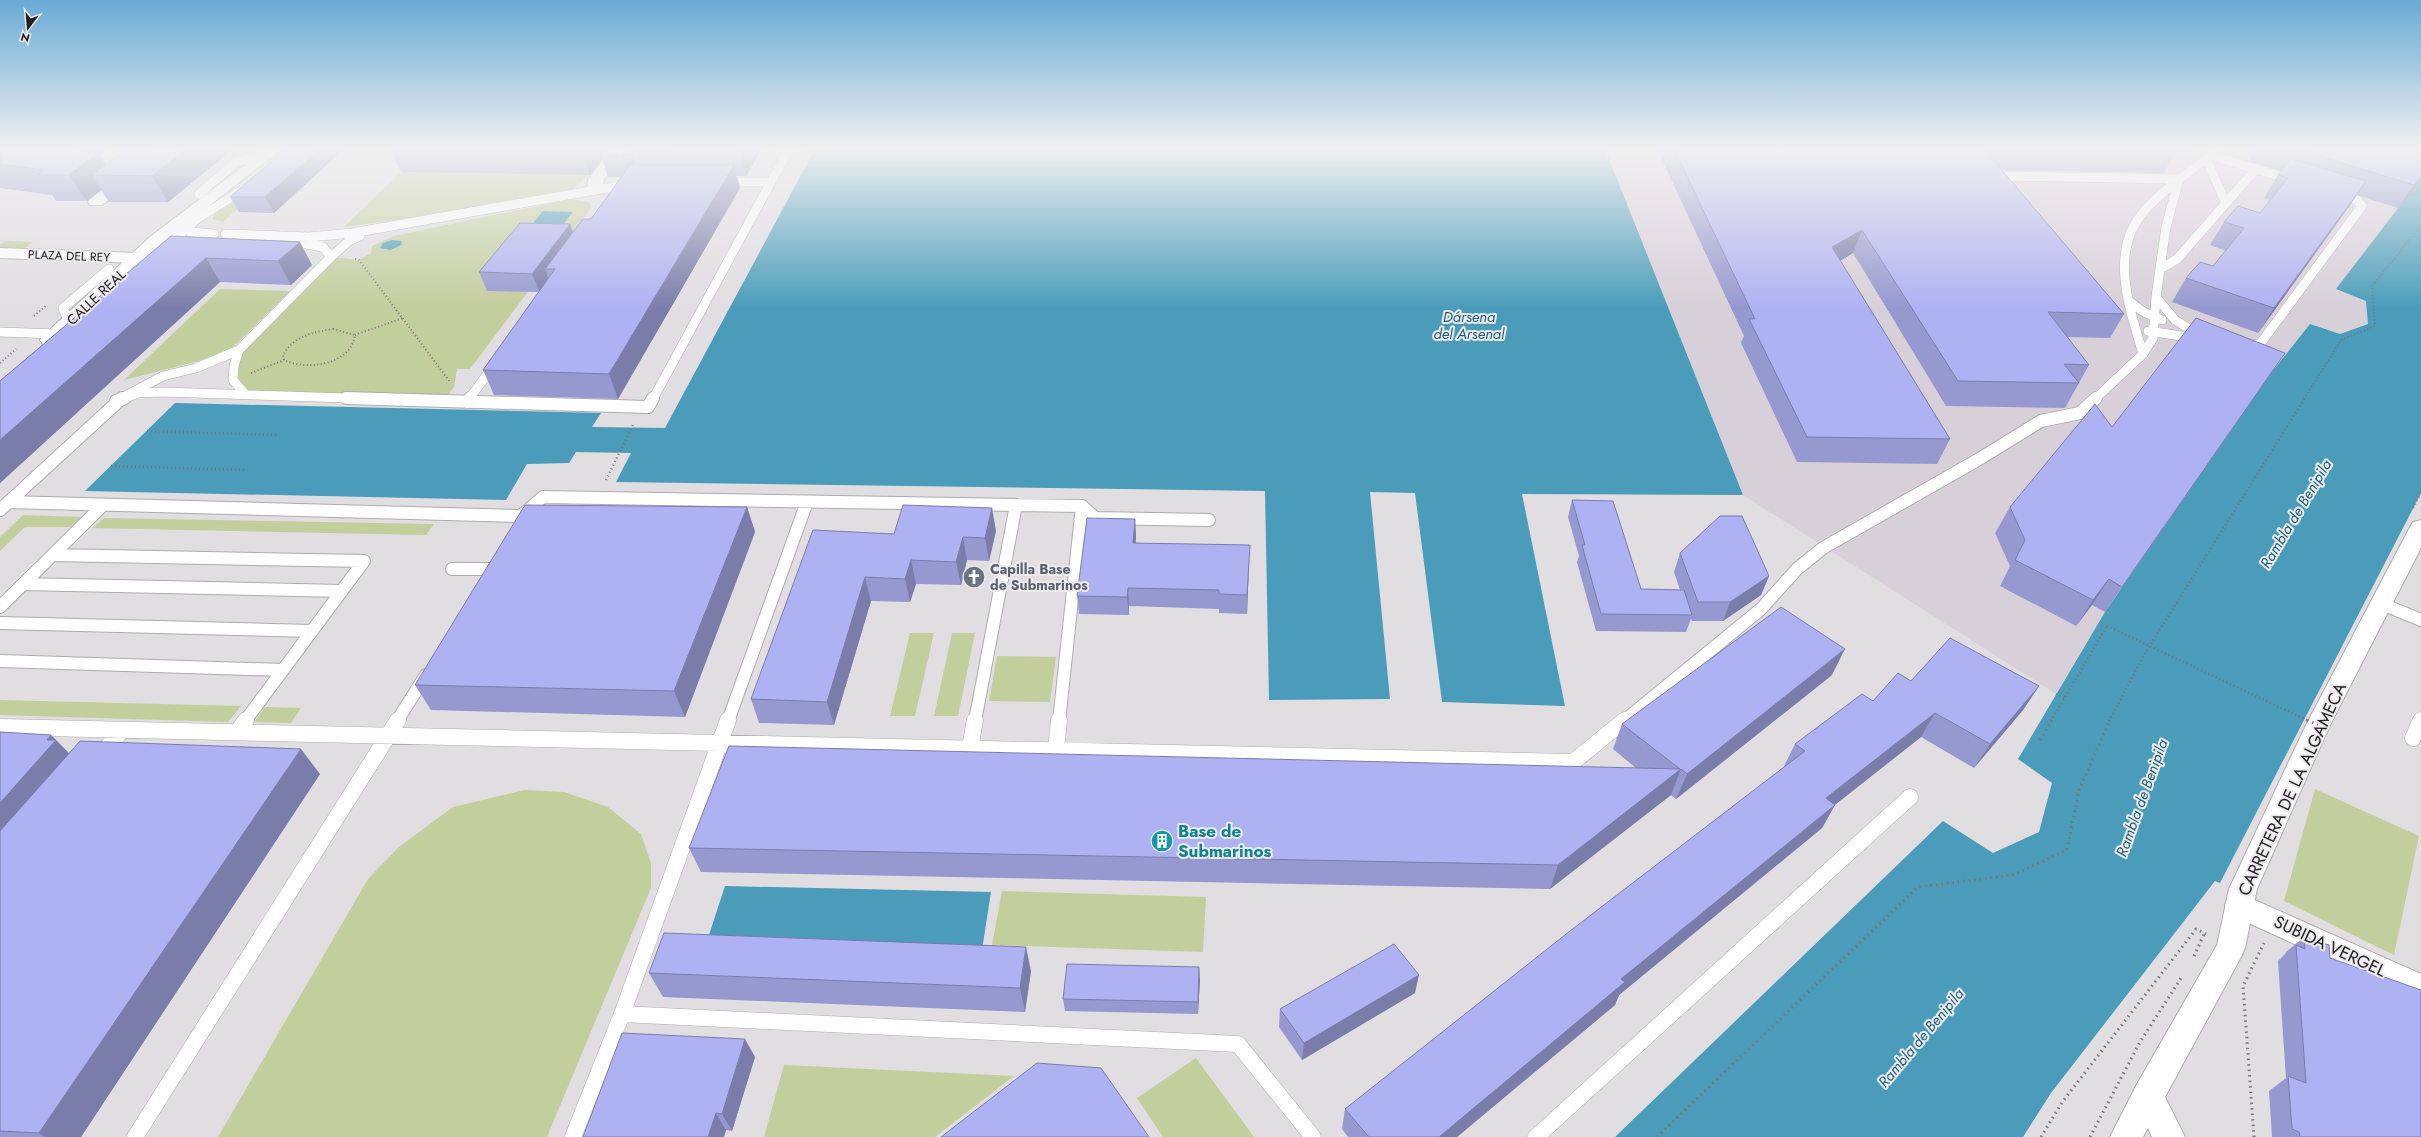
<svg xmlns="http://www.w3.org/2000/svg" width="2421" height="1137" font-family="Jost,sans-serif">
<style>
.built{fill:#d8d0d8}
.green{fill:#c3ce9d}
.water{fill:#4a9cba}
.lines{fill:none;stroke-linecap:round;stroke-linejoin:round}
.lane-far2-casing{stroke:#aeacae;stroke-width:10}
.lane-far1-casing{stroke:#aeacae;stroke-width:14}
.lane-casing{stroke:#aeacae;stroke-width:17}
.street-casing{stroke:#aeacae;stroke-width:2}
.secondary-casing{stroke:#aeacae;stroke-width:2}
.path-far2{stroke:#797779;stroke-width:2;stroke-dasharray:1 2.5;stroke-linecap:butt}
.path-far1{stroke:#797779;stroke-width:2.5;stroke-dasharray:1 3;stroke-linecap:butt}
.path{stroke:#797779;stroke-width:3;stroke-dasharray:1.5 4;stroke-linecap:butt}
.lane-far2{stroke:#fff;stroke-width:9}
.lane-far1{stroke:#fff;stroke-width:12}
.lane{stroke:#fff;stroke-width:16}
.street{fill:#fff;fill-rule:evenodd}
.secondary{fill:#fff;fill-rule:evenodd}
.path-bridge-far1{stroke:#797779;stroke-width:2.5;stroke-dasharray:1 3;stroke-linecap:butt}
.path-bridge{stroke:#797779;stroke-width:3;stroke-dasharray:1.5 4;stroke-linecap:butt}
.wall{fill:#9699d0}
.shaded-wall{fill:#7a7da9}
.building{fill:#afb2f2;stroke:#7a7da9}
.labels{text-anchor:middle;stroke-width:4;stroke-linejoin:round;paint-order:stroke}
.far-street-label{font-size:12px;fill:#212021;stroke:#edebed}
.street-label{font-size:14px;fill:#212021;stroke:#edebed}
.worship-label{font-size:14px;font-weight:bold;fill:#5b616d;stroke:#edebed;text-anchor:start}
.water-label{font-size:15px;font-style:italic;fill:#1d5d73;stroke:#edebed}
.near-street-label{font-size:17px;fill:#212021;stroke:#edebed}
.near-culture-label{font-size:17px;font-weight:bold;fill:#0d838f;stroke:#edebed;text-anchor:start}
</style>
<rect width="100%" height="100%" fill="#e0dee0"/>
<path class="built" d="M1605,149H2421V183L2398,208L2336,289L2366,301L2368,324L2340,334L2268,377L2105,612L2056,694L1743,495Z"/>
<path class="green" d="M282,170L223,222L212,219L216,213Z
M401,172L588,175L573,189L409,218L344,227Z
M571,199L590,202L591,208L470,369H457L454,387L443,402L246,395L233,380L239,350L332,257L359,260L371,253L372,246L394,236Z
M6,241L33,242L19,252L0,251V245Z
M220,289L290,291L232,348L199,361L124,380Z
M23,515L81,517L70,527H25L0,551V537Z
M104,518L434,524L426,535L93,528Z
M910,633H934L915,716H890Z
M952,633H975L958,716H934Z
M997,656L1056,657L1050,702L989,701Z
M0,700L241,706L228,722L0,715Z
M265,707L301,708L291,723L254,722Z
M2315,789L2419,836L2394,955L2284,901Z
M525,790L564,792L608,807L641,834L651,863V888L547,1137H218L368,879L399,847L453,807Z
M1002,891L1206,897L1203,952L992,945Z
M1196,1058L1254,1137H1163L1137,1098Z
M784,1065L1014,1076L935,1137H764Z"/>
<path class="water" d="M815,149H1605L1743,495L1522,494L1565,706L1442,702L1415,493L1370,492L1390,699L1269,700L1265,491L616,482L631,453L576,452L569,463L527,464L506,500L85,491L175,403L601,413L592,427L665,428Z
M2421,183V493L2220,883L2215,881L2051,1093L2023,1137H1615L1943,821L1993,853L2039,832L2052,783L2018,759L2105,612L2268,377L2310,324L2340,334L2368,324L2366,301L2336,289L2398,208Z
M543,211L573,212L551,239L521,238Z
M392,240L401,241L402,245L390,250L380,248L383,243Z
M725,886L991,892L982,950L706,944Z"/>
<g class="lines">
<g class="lane-far2-casing">
<path id="lane-far2" d="M2210,155L2292,180
M2206,159L2226,203
M1998,176L2179,179
M722,182H771
M199,194L235,163L271,151
M193,222L188,229L190,232L214,234
M225,234L309,237L352,233L630,184
M301,243L323,247L331,257
M165,247L197,219L244,189
M2160,269L2177,259L2256,169
M2156,297L2175,320L2201,336
M2129,301L2142,311L2162,320
M69,323L63,308L109,269
M2148,331L2195,338
M0,332L57,334
M2245,346L2260,344L2362,206L2357,200L2340,194
M239,350L234,366L233,380L246,395
M2143,354C2129,306 2107,248 2148,207C2168,185 2194,170 2216,150
M120,399L163,376L196,368L239,350L331,257L349,241L360,236
M122,399L138,393L163,392L378,399
M469,399L495,364
M653,399L789,149
M2095,399L2143,354L2153,338L2156,297L2166,227L2179,179"/>
</g>
<g class="lane-far1-casing">
<path id="lane-far1" d="M346,398L648,407L653,398
M116,401L125,398
M467,402L470,398
M8,502L521,516
M0,510L122,398
M522,515L543,497L1082,506L1095,518L1209,520
M53,555L364,561
M452,569H489
M23,584L342,591
M2382,604L2421,620
M0,607L103,505
M0,623L312,631
M0,661L283,670
M245,721L364,561
M397,721L426,675
M728,721L807,502
M975,721L1016,505
M1059,721L1082,506
M1624,721L1761,609L1797,569L1823,548L1981,458L2041,421L2080,413L2096,398
M2420,721L2421,719"/>
</g>
<g class="lane-casing">
<path id="lane" d="M0,727L1573,762L1625,720
M237,732L246,720
M2413,738L2421,720
M970,748L975,720
M1056,750L1059,720
M101,755L122,730
M622,1014L1238,1044L1313,1137
M135,1137L398,720
M573,1137L622,1014L728,720
M1536,1137L1910,797"/>
</g>
<g class="street-casing">
<path id="street" d="M159,149H175L102,205H90L88,202L90,199Z
M611,149H626L604,180L600,194H590L587,191L588,180Z
M0,248L138,253L144,254L146,258L144,262L138,263L0,258Z
M2239,893L2421,974V1002L2229,914L2225,905L2229,896Z"/>
</g>
<g class="secondary-casing">
<path id="secondary" d="M266,149H282L163,242L55,344H43L40,340L43,336L151,236Z
M2421,520V548L2330,725L2257,889L2245,948L2241,957L2165,1097L2185,1137H2152L2148,1128L2143,1137H2110L2137,1084L2217,945L2229,889L2306,725L2410,527L2413,522Z"/>
</g>
<path class="path-far2" d="M355,259L359,260L450,382
M34,316L47,305
M333,329L355,335C351,365 307,371 284,360L283,355C294,336 313,332 333,329Z
M355,335L403,318
M0,363L16,349
M251,373L284,360
M2304,399L2341,340L2375,326L2372,286L2421,226"/>
<path class="path-far1" d="M147,431L277,435
M111,466L245,470
M606,480L633,425
M2413,508L2421,493
M2056,694L2065,699
M2051,721L2107,626
M2109,721L2144,655L2305,398"/>
<path class="path" d="M2040,740L2052,720
M2194,956L2205,932
M1657,1137L1918,887L2013,875L2067,850L2079,790L2110,720
M2041,1137L2063,1101L2196,929L2206,934
M2090,1137L2140,1042L2183,975
M2254,1137L2243,986L2264,943"/>
<use href="#lane-far2" class="lane-far2"/>
<use href="#lane-far1" class="lane-far1"/>
<use href="#lane" class="lane"/>
<use href="#street" class="street"/>
<use href="#secondary" class="secondary"/>
<path class="path-bridge-far1" d="M2107,626L2309,721"/>
<path class="path-bridge" d="M2307,720L2318,725"/>
</g>
<path class="wall" d="M0,149H107L100,155L106,164L126,149H233L168,202H109L101,190L87,201H56L52,195L0,188Z
M286,149H344L274,213L239,212L230,197Z
M390,149H762L746,176H737L740,188L618,399L494,395L483,370L539,292L487,291L479,272L570,224L573,232L591,219L621,177H608L602,159L590,175L401,172Z
M1657,149H2189L2187,152L2176,151L2164,173L2002,170L2124,314L2110,338L2067,337L2089,365L2065,408L1946,406L1853,253L1840,261L1950,439L1937,464L1797,462L1741,343L1744,336Z
M2255,149H2421V183L2398,208L2357,195L2258,333L2172,302L2186,278L2213,266L2226,251L2210,245L2224,222L2260,213L2270,200L2264,198L2278,175L2281,171L2249,161Z
M171,236L312,265L291,285L220,282L0,483V381Z
M2268,377L2105,612L2092,605L2076,626L2000,586L2010,566L1995,533L2010,507L2112,427Z
M1572,500L1641,589L1680,590L1674,572L1680,553L1769,576L1761,595L1723,621H1692L1691,619L1686,632L1596,631L1577,562L1579,556L1568,517Z
M747,507L755,532L685,717L431,710L415,685Z
M1135,519L1136,538L1135,543L1249,563L1247,614L1219,613V609L1129,606V615L1079,614L1077,596Z
M996,531L989,561L967,560L961,585L916,584L910,602L871,601L834,725L759,723L751,699L894,534Z
M1832,675L1676,799L1671,795L1550,889L701,872L689,848L1636,768L1613,749L1622,724Z
M1911,681L2039,686L2023,710L1974,768L1921,737L1835,805L1822,828L1619,995L1615,1005L1457,1137H1348L1342,1129L1345,1109L1783,768L1795,744Z
M0,732L51,735L69,753L320,774L81,1137H0Z
M2304,937L2330,958L2421,1137H2272L2269,1091L2286,1078L2278,961L2286,953V952Z
M1031,971L1025,1012L663,997L649,973Z
M1200,979L1198,1014L1065,1011L1063,999Z
M1415,993L1302,1060L1279,1027L1280,1009Z
M755,1057L732,1131L726,1130L724,1137H583Z"/>
<path class="shaded-wall" d="M65,149H107L100,155L113,175H92L101,190L87,201L69,175Z
M186,149H233L168,202L152,176Z
M320,149H344L274,213L265,197Z
M584,149H609L600,155L602,159L590,175L582,152Z
M743,149H762L746,176L740,153Z
M631,152L638,175L630,178L622,155Z
M734,165L740,188L618,399L609,374Z
M2421,177V183L2398,208L2414,185Z
M2366,181L2351,204L2258,333L2274,308Z
M570,224L577,242L555,269H545L549,280L540,292L532,274Z
M1862,230L1853,253L1823,271L1832,247Z
M300,242L312,265L291,285L278,261Z
M206,258L220,282L0,483V440Z
M747,507L755,532L685,717L674,691Z
M992,508L996,531L989,561L985,538Z
M1135,519L1136,538L1134,561L1133,543Z
M963,537L967,560L961,585L956,562Z
M1250,545L1249,563L1247,614V595Z
M911,560L916,584L910,602L905,579Z
M1769,576L1761,595L1723,621L1730,602Z
M865,577L871,601L834,725L827,702Z
M2109,579L2092,605L2076,626L2093,600Z
M1128,588L1129,606V615L1127,597Z
M1845,649L1832,675L1676,799L1687,774Z
M2039,686L2023,710L1974,768L1990,744Z
M1935,713L1921,737L1813,822L1826,798Z
M51,735L80,765L0,859V803L47,740Z
M301,749L320,774L81,1137H44L39,1133Z
M1681,769L1671,795L1550,889L1558,865Z
M1835,805L1822,828L1619,995L1615,1005L1457,1137H1439L1621,979Z
M1026,947L1031,971L1025,1012L1020,988Z
M1199,967L1200,979L1198,1014V1002Z
M1419,975L1415,993L1302,1060L1304,1043Z
M745,1039L755,1057L732,1131L722,1114Z
M716,1113L726,1130L724,1137H708Z"/>
<path class="building" d="M0,149H73L98,153L69,175H38L44,170L0,164Z
M126,149H186L152,176L92,175Z
M286,149H320L265,197H230Z
M390,149H584L582,152Z
M604,149H743L740,153L631,152L622,155H600Z
M1674,149H1984L2124,314L2048,312L2089,365L2064,364L2079,383L1958,381L1862,230L1832,247L1950,439L1807,437L1749,319H1755Z
M2092,149H2175L2176,150Z
M2297,149H2421V177L2414,185Z
M2291,159L2366,181L2274,308L2186,278L2200,262L2213,266L2244,228L2224,222L2238,206L2260,213L2288,178L2278,175Z
M630,165H734L609,374L483,370L555,269H545L583,219H591Z
M520,223L570,224L532,274L479,272Z
M171,236L300,242L278,261L206,258L0,440V381Z
M2196,318L2285,353L2122,587L2109,579L2093,600L2015,560L2025,540L2010,507L2095,404L2112,427Z
M1572,500L1613,501L1641,589L1684,590L1692,615L1601,614L1582,545H1585Z
M525,505L747,507L674,691L415,685Z
M903,505L992,508L985,538L963,537L956,562L911,560L905,579L865,577L827,702L751,699L813,530L894,534Z
M1720,516H1742L1769,576L1730,602H1698L1680,553Z
M1087,518L1135,519L1133,543L1250,545L1247,595L1219,594V590L1128,588L1127,597L1077,596Z
M1781,607L1845,649L1687,774L1681,769L1558,865L689,848L729,746L1680,769L1622,724Z
M1950,638L2039,686L1990,744L1935,713L1826,798L1835,805L1621,979L1625,982L1439,1137H1369L1345,1109L1570,931L1805,751L1795,744L1862,694L1873,701L1898,673L1911,681Z
M0,732L51,735L47,740H56L0,803Z
M80,741L301,749L39,1133L0,1131V831Z
M664,933L1026,947L1020,988L649,973Z
M2304,937L2329,945L2330,958L2421,990V1137H2300L2299,1132L2292,1129L2288,1076L2306,1083L2296,945L2305,949Z
M1394,944L1419,975L1304,1043L1280,1009Z
M1067,964L1199,967L1198,1002L1063,999Z
M622,1033L745,1039L722,1114L716,1113L708,1137H583Z
M1037,1063L1101,1068L1149,1137H941Z"/>
<linearGradient id="sky" x2="0" y2="1"><stop stop-color="#69aad6"/><stop offset="0.48" stop-color="#f1f0f1"/><stop offset="1" stop-color="#f1f0f1" stop-opacity="0"/></linearGradient>
<rect width="2421" height="308" fill="url(#sky)"/>
<defs>
<g id="church-disc" transform="scale(1.15)"><circle r="9.5" fill="#6b7280" stroke="#edebed"/><path d="M-1.2-6h2.4v3.5h3.3v2.4h-3.3V6h-2.4V-.1h-3.3v-2.4h3.3Z" fill="#fff"/></g>
<g id="building-disc" transform="scale(1.15)"><circle r="9.5" fill="#0f9aa8" stroke="#edebed"/><path d="M-4-6H4V6H1V3H-1V6H-4ZM-2.5-4.3h1.7v1.8h-1.7ZM.8-4.3h1.7v1.8H.8ZM-2.5-1h1.7V.8h-1.7ZM.8-1h1.7V.8H.8Z" fill="#fff"/></g>
</defs>
<g fill-rule="evenodd">
<use href="#church-disc" x="974" y="577"/>
<use href="#building-disc" x="1162" y="841"/>
</g>
<g class="labels">
<g class="far-street-label">
<text transform="translate(69 256) rotate(2)" y="4">PLAZA DEL REY</text>
</g>
<g class="street-label">
<text transform="translate(96 297) rotate(-43)" y="5">CALLE REAL</text>
</g>
<g class="worship-label">
<text x="990" y="574">Capilla Base<tspan x="990" dy="16">de Submarinos</tspan></text>
</g>
<g class="water-label">
<text x="1469" y="322">Dársena<tspan x="1469" dy="17">del Arsenal</tspan></text>
<text transform="translate(2296 514) rotate(-59)" y="5">Rambla de Benipila</text>
<text transform="translate(2142 798) rotate(-70)" y="5">Rambla de Benipila</text>
<text transform="translate(1921 1038) rotate(-50)" y="5">Rambla de Benipila</text>
</g>
<g class="near-street-label">
<text transform="translate(2292 789) rotate(-65)" y="6">CARRETERA DE LA ALGAMECA</text>
<text transform="translate(2330 946) rotate(25)" y="6">SUBIDA VERGEL</text>
</g>
<g class="near-culture-label">
<text x="1178" y="837">Base de<tspan x="1178" dy="20">Submarinos</tspan></text>
</g>
</g>
<g transform="translate(28 28) rotate(196)" stroke="#edebed" stroke-width="3" paint-order="stroke">
<path d="M0-3L7 15L0 10L-7 15Z" fill="#212021"/>
<text y="-6" font-size="11" font-weight="bold" text-anchor="middle" fill="#212021">N</text>
</g>
</svg>
